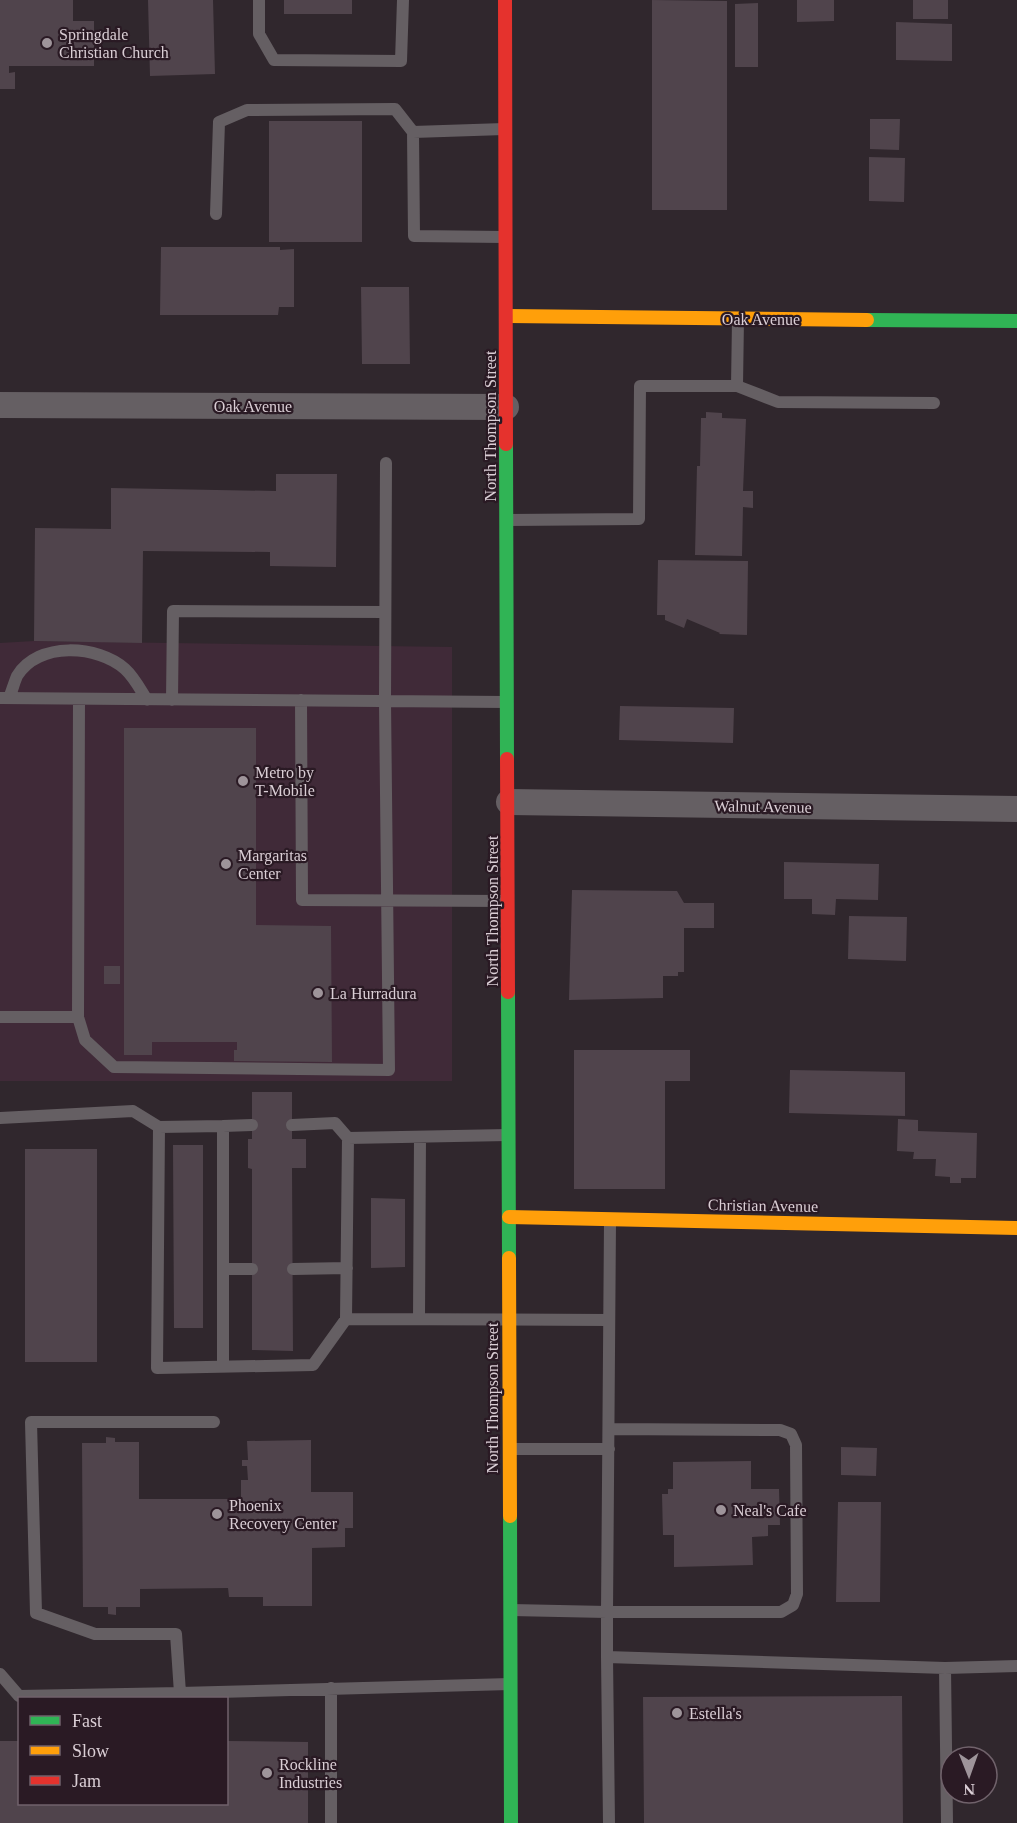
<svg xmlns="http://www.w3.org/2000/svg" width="1017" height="1823" font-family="'Times New Roman',serif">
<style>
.built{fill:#402a38}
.building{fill:#50444c}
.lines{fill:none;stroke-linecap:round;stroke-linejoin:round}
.lane{stroke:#655f63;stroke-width:12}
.street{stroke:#655f63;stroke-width:26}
.fast{stroke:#30b455;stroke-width:14}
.slow{stroke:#ff9f0a;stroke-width:14}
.jam{stroke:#e5322d;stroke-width:14}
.poi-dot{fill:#9e949a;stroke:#2a1a24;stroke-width:2}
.labels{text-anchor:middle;stroke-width:4.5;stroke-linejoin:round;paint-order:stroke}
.poi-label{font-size:16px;fill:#daced5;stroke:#2a1a24;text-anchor:start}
.street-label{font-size:16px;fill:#daced5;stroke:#2a1a24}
</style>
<rect width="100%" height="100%" fill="#30272d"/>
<path class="built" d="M34,641L452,647V1081H0V643Z"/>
<path class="building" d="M0,0H73V21H94V66H9V73L15,72V89H0Z
M148,0H213L215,74L150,76Z
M284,0H352V14H284Z
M652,0L727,1V210H652Z
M797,0H834V21L797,22Z
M913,0H948V19H913Z
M758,3V67H735V4Z
M896,22L952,24V61L896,60Z
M870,119H900L899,150L870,149Z
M269,121H362V242H269Z
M869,157L905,158L904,202L869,201Z
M161,247H280V250L294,249V307H279L278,315H160Z
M361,287H409L410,364H362Z
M706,412L722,413V418L746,419L743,491H753V508L743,507L742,556L695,555L697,466H700L701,418H706Z
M276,474H337L336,567L270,566V552L143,551L142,643L34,641L35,528L111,529V488L276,491Z
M658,560L748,561L747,635L719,634L720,633L687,619L684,628L665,620V615H657Z
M620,706L734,708L733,743L619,740Z
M124,728H256V925L331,926L332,1062L234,1061V1050H237V1042H152V1055H124Z
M784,862L879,864L878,900L836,899L835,915L812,914V899H784Z
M572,890L677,891L684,903H714V928H684V972H678V976H663V998L569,1000Z
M849,916L907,917L906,961L848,959Z
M104,966H120V984H104Z
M574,1050H690V1081H665V1189H574Z
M790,1070L905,1072V1116L789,1113Z
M252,1092H292V1139H306V1168H292L293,1351L252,1350V1169L248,1168V1139H252Z
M898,1119L918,1120V1131L977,1133L976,1178H961V1183H950V1177L935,1176L936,1159H913L914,1152L897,1151Z
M173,1145H203V1328H174Z
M25,1149H97V1362H25Z
M371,1198L405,1199V1267L371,1268Z
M106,1437L115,1438V1442H139V1499H241V1480H248L247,1466H242V1460H248L247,1441L311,1440V1492H353V1528H345V1547L312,1548V1606H263V1597H229L228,1588L140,1589V1607H116V1615L108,1614V1607H83L82,1443H106Z
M841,1447L877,1448L876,1476L841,1475Z
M751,1461V1489H779L780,1525H768V1536L752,1537L753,1565L674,1567V1535H663L662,1494H668V1489H673V1462Z
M838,1502H881L880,1602H836Z
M902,1696L903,1823H644L643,1697Z
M0,1741H20V1804H226V1741L308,1742V1823H0Z"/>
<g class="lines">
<path class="lane" d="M259,0V34L274,60L401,61L403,0
M504,129L413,132L414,236L504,237
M216,214L219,122L247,110L395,109L413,132
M737,386L778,402L934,403
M508,520L639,519L640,386H737L738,319
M0,698L506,702
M9,698C12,691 14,683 17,676C38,641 98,645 125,669C134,677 140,689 147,700
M79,699L78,1017L85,1040L114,1067L389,1070L385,701L386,463
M172,700L173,611L385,612
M301,700L302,900L507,901
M0,1017H78
M0,1118L133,1111L159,1127
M292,1125L335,1123L348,1138
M223,1126L252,1125
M508,1135L348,1138L346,1319L609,1320
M223,1269H252
M293,1269L347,1268
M419,1319L420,1137
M223,1366V1126L159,1127L157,1368L313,1365L346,1319
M214,1422H31L36,1613L95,1634H176L180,1693L510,1684
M511,1449H609
M511,1610L607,1612L610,1222
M607,1657V1612H781L793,1605L797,1594L796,1445L791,1434L780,1430L609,1429
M0,1674L19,1696L180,1693
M331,1823V1688
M609,1823L607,1657L945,1668
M947,1823L945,1668L1017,1666"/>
<path class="street" d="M0,405L506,407
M509,802L1017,809"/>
<path class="fast" d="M867,320L1017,321
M506,444L507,759
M508,992L509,1258
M510,1516L511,1823"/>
<path class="slow" d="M506,316L867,320
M509,1217L1017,1228
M509,1258L510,1516"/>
<path class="jam" d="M505,0L506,444
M507,759L508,992"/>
</g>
<g class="poi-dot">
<circle cx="47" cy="43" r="6"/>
<circle cx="243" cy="781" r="6"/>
<circle cx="226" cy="864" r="6"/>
<circle cx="318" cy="993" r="6"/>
<circle cx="721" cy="1510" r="6"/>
<circle cx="217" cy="1514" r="6"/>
<circle cx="677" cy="1713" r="6"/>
<circle cx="267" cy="1773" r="6"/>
</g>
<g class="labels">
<g class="poi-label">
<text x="59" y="40">Springdale<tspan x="59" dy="18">Christian Church</tspan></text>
<text x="255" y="778">Metro by<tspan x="255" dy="18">T-Mobile</tspan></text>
<text x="238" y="861">Margaritas<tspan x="238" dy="18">Center</tspan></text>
<text x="330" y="999">La Hurradura</text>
<text x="229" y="1511">Phoenix<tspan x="229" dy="18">Recovery Center</tspan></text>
<text x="733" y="1516">Neal's Cafe</text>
<text x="689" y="1719">Estella's</text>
<text x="279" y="1770">Rockline<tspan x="279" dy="18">Industries</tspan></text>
</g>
<g class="street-label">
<text x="761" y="325">Oak Avenue</text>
<text x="253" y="412">Oak Avenue</text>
<text transform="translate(490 426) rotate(-90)" y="6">North Thompson Street</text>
<text transform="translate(763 806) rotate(1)" y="6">Walnut Avenue</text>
<text transform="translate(492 911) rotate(-90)" y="6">North Thompson Street</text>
<text transform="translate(763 1205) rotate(1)" y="6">Christian Avenue</text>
<text transform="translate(492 1398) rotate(-90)" y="6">North Thompson Street</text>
</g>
</g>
<rect x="18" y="1697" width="210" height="108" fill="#2a1a24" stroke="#70626b" stroke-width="1.5"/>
<rect x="30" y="1716" width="30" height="9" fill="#30b455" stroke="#70626b" stroke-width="1.5"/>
<text x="72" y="1727" font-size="18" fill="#daced5">Fast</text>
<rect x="30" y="1746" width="30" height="9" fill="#ff9f0a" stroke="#70626b" stroke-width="1.5"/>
<text x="72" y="1757" font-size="18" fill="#daced5">Slow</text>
<rect x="30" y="1776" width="30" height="9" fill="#e5322d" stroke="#70626b" stroke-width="1.5"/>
<text x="72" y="1787" font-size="18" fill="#daced5">Jam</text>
<g transform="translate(969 1775) rotate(179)"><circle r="28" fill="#2a1a24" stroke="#70626b" stroke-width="1.5"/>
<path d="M0-4.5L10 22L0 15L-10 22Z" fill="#9e949a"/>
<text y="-9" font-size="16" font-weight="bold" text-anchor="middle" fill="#daced5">N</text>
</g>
</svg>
